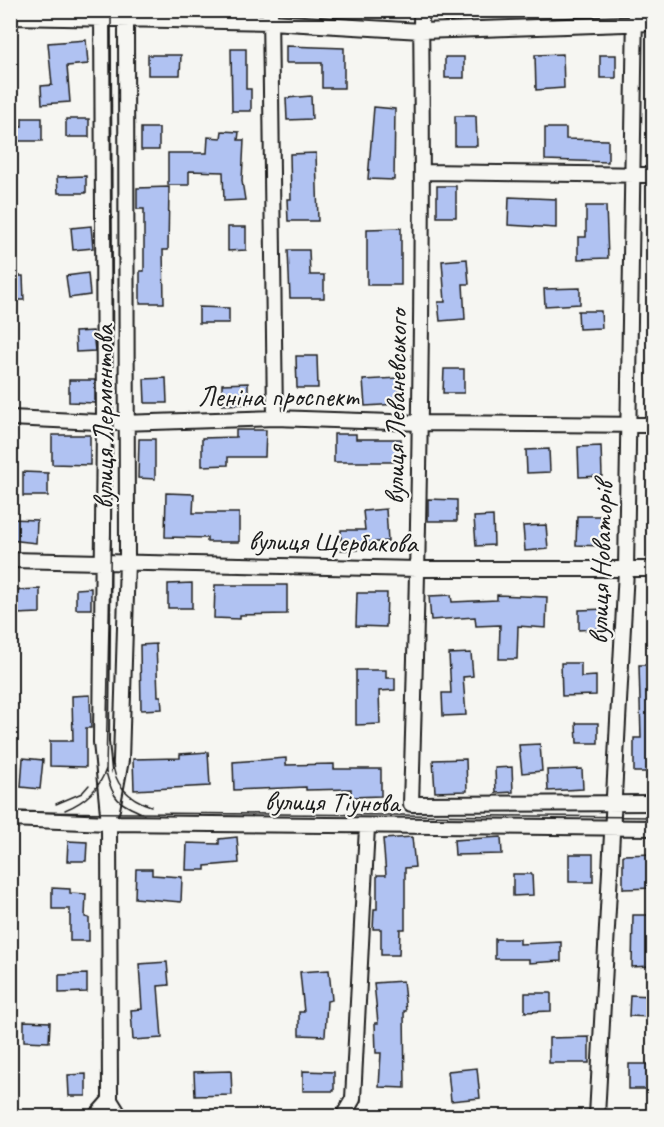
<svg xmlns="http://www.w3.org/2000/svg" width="664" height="1127" font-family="Caveat,sans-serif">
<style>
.building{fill:#b0c2f2;stroke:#1c1c1c;stroke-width:1.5}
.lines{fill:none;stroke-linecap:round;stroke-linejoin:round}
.minor-casing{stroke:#1c1c1c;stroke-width:18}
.minor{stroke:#f6f6f2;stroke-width:14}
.tram{stroke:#1c1c1c;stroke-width:1.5}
.labels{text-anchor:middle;stroke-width:4.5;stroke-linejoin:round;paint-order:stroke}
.street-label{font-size:28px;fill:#1c1c1c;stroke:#f6f6f2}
</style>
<rect width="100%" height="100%" fill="#f6f6f2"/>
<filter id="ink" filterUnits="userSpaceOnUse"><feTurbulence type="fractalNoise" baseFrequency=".0167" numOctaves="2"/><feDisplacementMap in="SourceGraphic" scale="12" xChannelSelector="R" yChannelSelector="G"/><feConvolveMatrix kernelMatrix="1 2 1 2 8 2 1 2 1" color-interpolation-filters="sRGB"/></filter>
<g filter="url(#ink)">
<path class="building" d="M86,40L88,64L67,66L70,102L42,104L41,86L52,85L48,43Z
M286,46L344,48V88H322V63H286Z
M231,49H246V89H251V111H232Z
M563,54L564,88L536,90L535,55Z
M148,55H181L180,75H148Z
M600,55H616V78H600Z
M445,57H464V78H445Z
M311,96L312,119L287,120L286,98Z
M374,107L395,109L394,180L368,179Z
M455,116H476L477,146H455Z
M22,118H42V141H10V127H22Z
M66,119H89V137H66Z
M141,128H159V150H141Z
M545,128H566V139L608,140V162L545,160Z
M222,131L239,132L238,140H244L242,181L245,200L224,201L223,172L189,171V185H168V153H207L208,137L221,138Z
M316,153L318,221H288L287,199H291L290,154Z
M86,176V193H58L57,177Z
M437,186H456V217H437Z
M169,187L168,250H163L164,303H140V271H144V209H137V188Z
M509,197L556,199V228L508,225Z
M586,206H606L608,258L578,259V237H586Z
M91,226L93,248L73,250L71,228Z
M228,227H246V250L228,251Z
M401,228V285H367V229Z
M288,250H309L310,275H324V298H290Z
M467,259L469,284H463L465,319L440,321L438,302H445L442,261Z
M88,273L90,295L69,298L66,276Z
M10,276H23L24,300H10Z
M580,288V304L545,306L544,289Z
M199,307L229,308V323H199Z
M578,311H601L602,328L579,329Z
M93,331L95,351L76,352L75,332Z
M296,356H317L318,388H297Z
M444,369H464V393H443Z
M166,378L167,403H145L144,379Z
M398,378L399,404L365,406L363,380Z
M69,380H95V403L69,402Z
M248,383V404L222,405V384Z
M236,430H266L265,457H228V465L202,466V438L236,437Z
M334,434H356V439H401V462H334Z
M52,435H90V465L52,464Z
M139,439H155V479L138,478Z
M601,446L602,476L579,477L578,447Z
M549,449L550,472L527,473L526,450Z
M23,472L48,473V496H23Z
M166,493L194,494L193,513H239V542H207V538L165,537Z
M428,499L457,500V521H428Z
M386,509L388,541L357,544V550H341V530H365L363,511Z
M493,516L494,545L476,546L474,517Z
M577,516H602V546L576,545Z
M10,519L37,520L36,543L10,540Z
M546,525L548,549L525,551L523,526Z
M192,583V608H168V584Z
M215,585H287V614L240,615V619L214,618Z
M91,588V609H76V589Z
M40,589V613L16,614L15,590Z
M357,593H387L386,627L356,626Z
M451,595L452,602L497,600V595L547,597L546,628L518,626L517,659H499L500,625L476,626L475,617L431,620L429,596Z
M606,609V628L579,630V610Z
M156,644L158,696H161L162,709L141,710L140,645Z
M471,653L473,676L463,677L466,715L443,716L442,693H451L449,654Z
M561,663H581V677L596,676V695L562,696Z
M639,665H654V772H634V738H641Z
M356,670H386V678H395V690L379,691L380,724L356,725Z
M90,695L91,728H86V767L50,766V741H73L72,696Z
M576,723H598V743H577Z
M540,744L542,771L522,773L519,745Z
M208,752L210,786L134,790L133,759L180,758V754Z
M23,758L43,760L40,789L21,787Z
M286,758V765L334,764V769H381V796L351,797V789L306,790V787L234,790L233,762Z
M466,759L467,791L435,792L433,760Z
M512,767L513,792L496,793L495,768Z
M582,769L583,789L548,791L547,770Z
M237,837L239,863L205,866V870H186L187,843L219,844V839Z
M412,837L415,867L405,868V929H400L399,955H381V929H373L374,909H377V875H386L383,839Z
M501,837L502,854L455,855L454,840Z
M68,841L87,842L86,861H67Z
M569,854H593V882H569Z
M654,854V888L623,889V855Z
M136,869H152V875L182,877L181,902L135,898Z
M513,874H532L533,895L513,896Z
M52,888L70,889V893L86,894L85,917L89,918V941H70V909H52Z
M633,915H654V939H649L650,966L632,967Z
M495,939H520V944L561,942V961L529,963V959H495Z
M167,962L169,985L158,986L162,1038L133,1040L131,1010L142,1009L139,964Z
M329,970L332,1000L327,1001L325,1036L299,1035V1012H304L300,972Z
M87,974V992L59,993V975Z
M403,981L406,1011H404L405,1088L379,1087L381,1053H376L375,1023H378L374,983Z
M525,993H551V1011L525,1012Z
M630,995L652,996L651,1017L629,1016Z
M24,1021L50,1022L49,1042L24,1041Z
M589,1037V1063H549V1038Z
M629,1064H654V1089H629Z
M477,1068L480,1098L451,1101L448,1071Z
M231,1071L232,1095L195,1096L194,1072Z
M303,1071L334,1072V1091H303Z
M86,1074V1096H69L68,1075Z"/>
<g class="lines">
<g class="minor-casing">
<path id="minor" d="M270,10L275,418
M421,10C424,275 419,539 411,804L654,803
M10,17L270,22L421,31L654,23
M424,172L654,175
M10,418L121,423L275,418L421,423L654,425
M10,560L418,569H654
M112,809L121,760L127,561L126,10
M10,819L109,823L654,828
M110,1100L120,1116
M96,1116L110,1100L109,823L101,742L104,422L102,10
M343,1116L353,1099L367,827
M597,1116L626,570L635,10"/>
</g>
<use href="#minor" class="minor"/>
<path class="tram" d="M111,10L113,422L106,772C113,800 118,803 144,814
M113,759C112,784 129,799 151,806
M56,804L82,793L89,785
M65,810C85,802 99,790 106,769
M10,812L654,817"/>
</g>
</g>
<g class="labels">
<g class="street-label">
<text x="278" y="406">Леніна проспект</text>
<text transform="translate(395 407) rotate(-89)" y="10">вулиця Леваневського</text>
<text transform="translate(103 417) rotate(-90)" y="10">вулиця Лермонтова</text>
<text transform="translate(333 541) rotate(1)" y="10">вулиця Щербакова</text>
<text transform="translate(600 563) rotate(-88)" y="10">вулиця Новаторів</text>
<text transform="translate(332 801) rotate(1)" y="10">вулиця Тіунова</text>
</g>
</g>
<rect width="664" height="1127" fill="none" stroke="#f6f6f2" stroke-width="36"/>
<rect x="18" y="18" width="628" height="1091" fill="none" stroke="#1c1c1c" stroke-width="2" filter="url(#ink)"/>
</svg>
